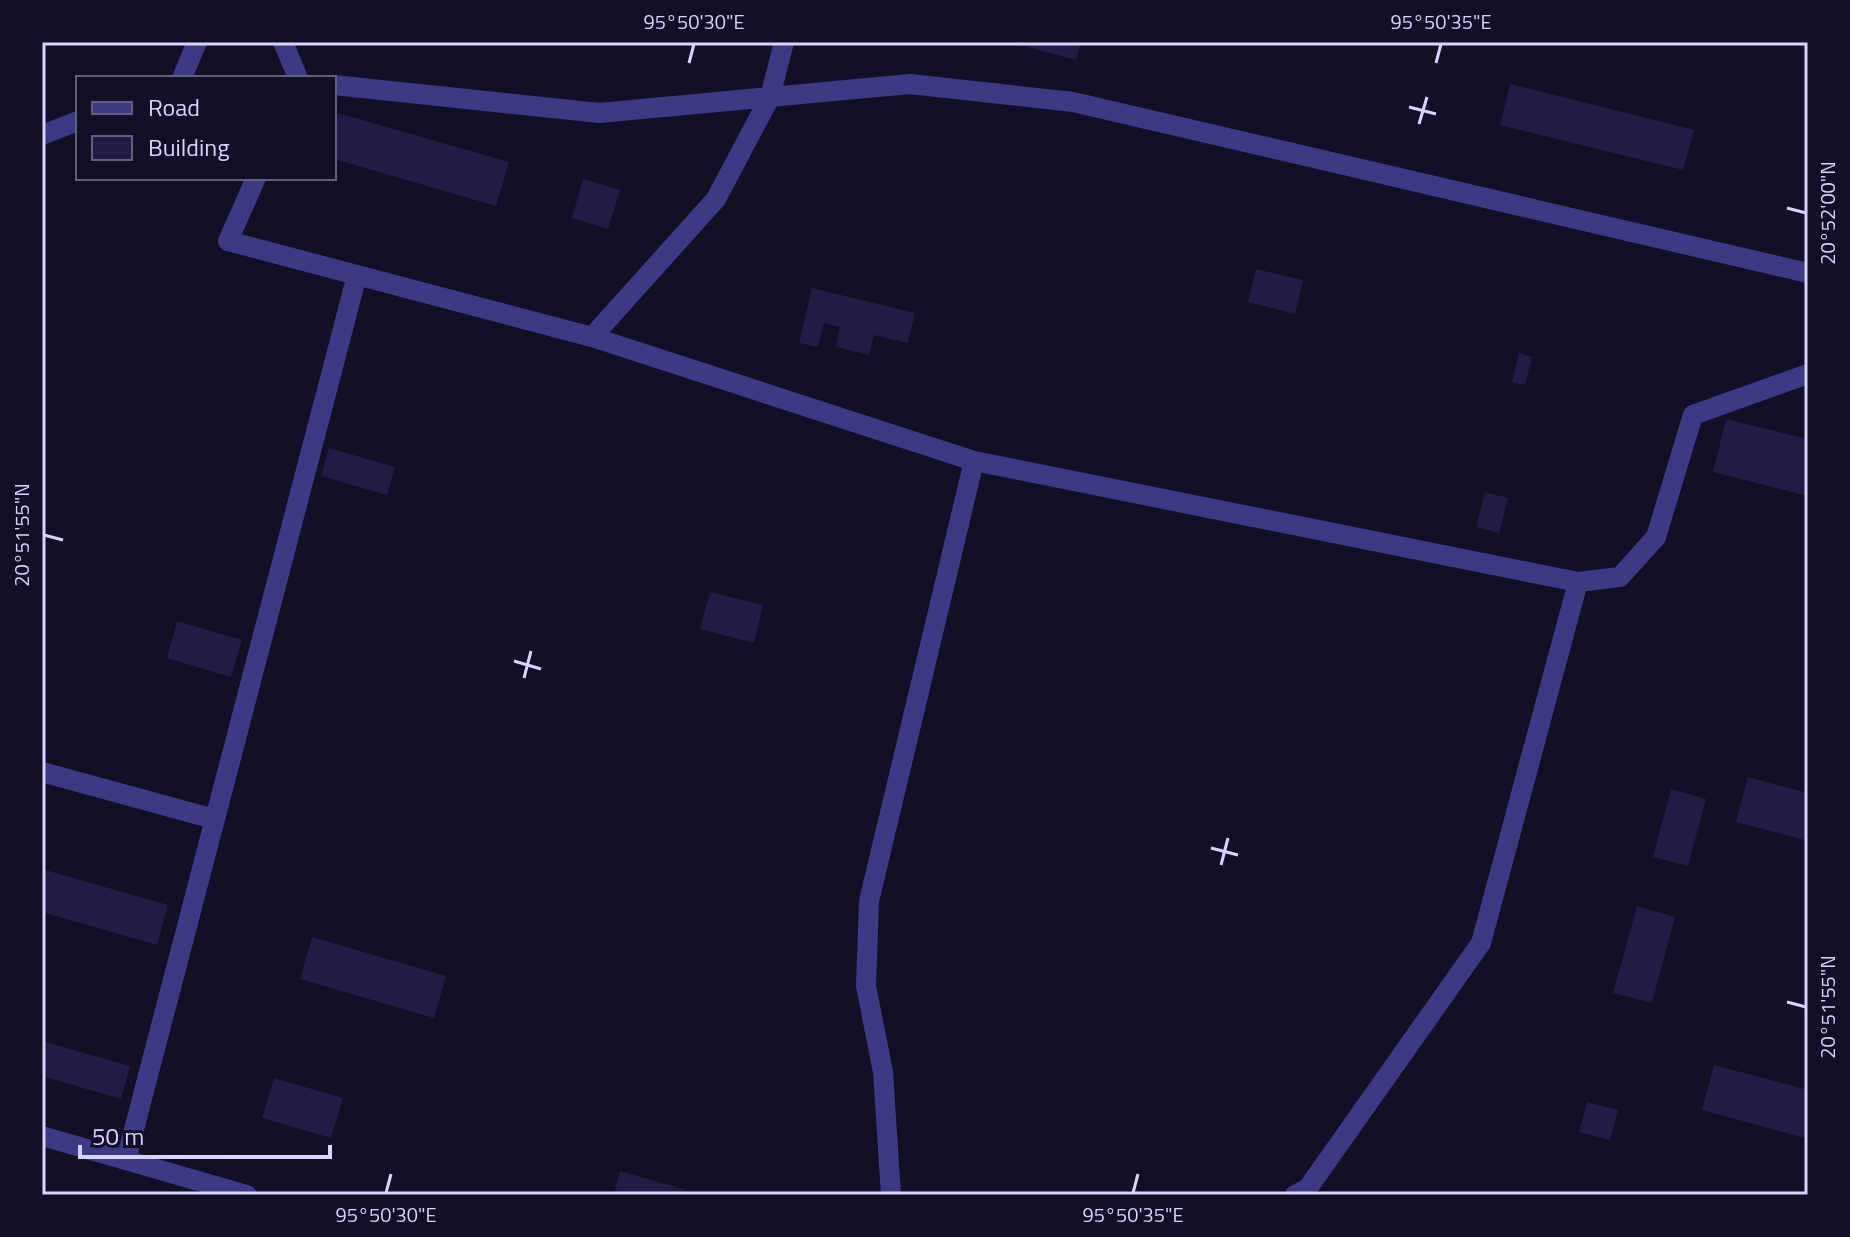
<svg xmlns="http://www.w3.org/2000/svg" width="1850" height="1237" font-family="'Titillium Web',sans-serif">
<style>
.building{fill:#241b47}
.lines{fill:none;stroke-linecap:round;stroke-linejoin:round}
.minor{stroke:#3d3a85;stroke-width:20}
.ticks{fill:none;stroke:#d9d4ff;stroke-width:3}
.neatline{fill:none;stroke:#d9d4ff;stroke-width:3}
.ticks-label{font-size:20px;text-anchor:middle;fill:#d9d4ff}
</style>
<rect width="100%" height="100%" fill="#130f26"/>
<path class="building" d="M1008,42H1081L1076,60Z
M1510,84L1694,130L1683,170L1500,125Z
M334,112L509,162L496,206L334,159Z
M583,179L620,190L608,229L572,218Z
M1256,269L1303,280L1295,314L1248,302Z
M812,288L915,313L908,343L874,335L869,355L836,347L840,327L824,323L818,347L799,343Z
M1519,353L1532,357L1525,385L1512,382Z
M1726,419L1808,439V496L1713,472Z
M329,448L395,467L387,495L321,476Z
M1485,492L1508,498L1499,533L1476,527Z
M710,592L763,605L754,643L700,629Z
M177,621L242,640L231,677L167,658Z
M1748,777L1808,793V841L1736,822Z
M1671,789L1706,799L1688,866L1653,857Z
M42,869L168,905L157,945L42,912Z
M1637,906L1675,917L1652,1003L1613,993Z
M312,937L446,976L434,1018L300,979Z
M42,1041L130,1066L121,1099L42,1076Z
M1714,1065L1808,1090V1139L1702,1110Z
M274,1078L343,1098L331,1138L262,1118Z
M1587,1102L1618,1110L1610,1140L1579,1132Z
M620,1171L700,1194V1195H614Z"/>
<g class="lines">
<path class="minor" d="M283,42L298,78
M182,78L197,42
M334,85L599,113L910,84L1073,102L1808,273
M42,135L78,121
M256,178L228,241L592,337L974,461L1578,582L1620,577L1656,537L1693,415L1808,374
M592,337L716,199L770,97L784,42
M42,772L214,819
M42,1136L247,1195
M126,1160L357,275
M891,1195L883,1072L866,986L869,901L974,461
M1295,1195L1308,1188L1481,943L1578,582"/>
</g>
<path class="ticks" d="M689,63L694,44M1436,63L1441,44M1409,107L1436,114M1419,124L1427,97M1787,208L1806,213M44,535L63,540M514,661L541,669M524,678L531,651M1211,848L1238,855M1221,865L1228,838M1787,1002L1806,1007M386,1193L391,1174M1133,1193L1138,1174"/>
<rect width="1850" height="1237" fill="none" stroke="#130f26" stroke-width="88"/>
<rect x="76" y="76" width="260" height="104" fill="#130f26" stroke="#625e7d" stroke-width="2"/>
<rect x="92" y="102" width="40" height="12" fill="#3d3a85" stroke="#625e7d" stroke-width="2"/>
<text x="148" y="116" font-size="24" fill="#d9d4ff">Road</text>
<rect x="92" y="136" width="40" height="24" fill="#241b47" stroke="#625e7d" stroke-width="2"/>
<text x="148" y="156" font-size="24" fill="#d9d4ff">Building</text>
<path d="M80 1145v12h250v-12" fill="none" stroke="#d9d4ff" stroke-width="4"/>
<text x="92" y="1145" font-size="24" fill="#d9d4ff" stroke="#130f26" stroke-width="6" paint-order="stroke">50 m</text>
<rect x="44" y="44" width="1762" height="1149" class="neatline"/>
<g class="ticks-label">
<text x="694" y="29">95°50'30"E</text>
<text x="1441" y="29">95°50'35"E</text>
<text transform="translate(1828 213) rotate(-90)" y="7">20°52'00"N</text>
<text transform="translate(22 535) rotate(-90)" y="7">20°51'55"N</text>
<text transform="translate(1828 1007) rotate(-90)" y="7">20°51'55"N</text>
<text x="386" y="1222">95°50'30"E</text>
<text x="1133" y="1222">95°50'35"E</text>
</g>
</svg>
